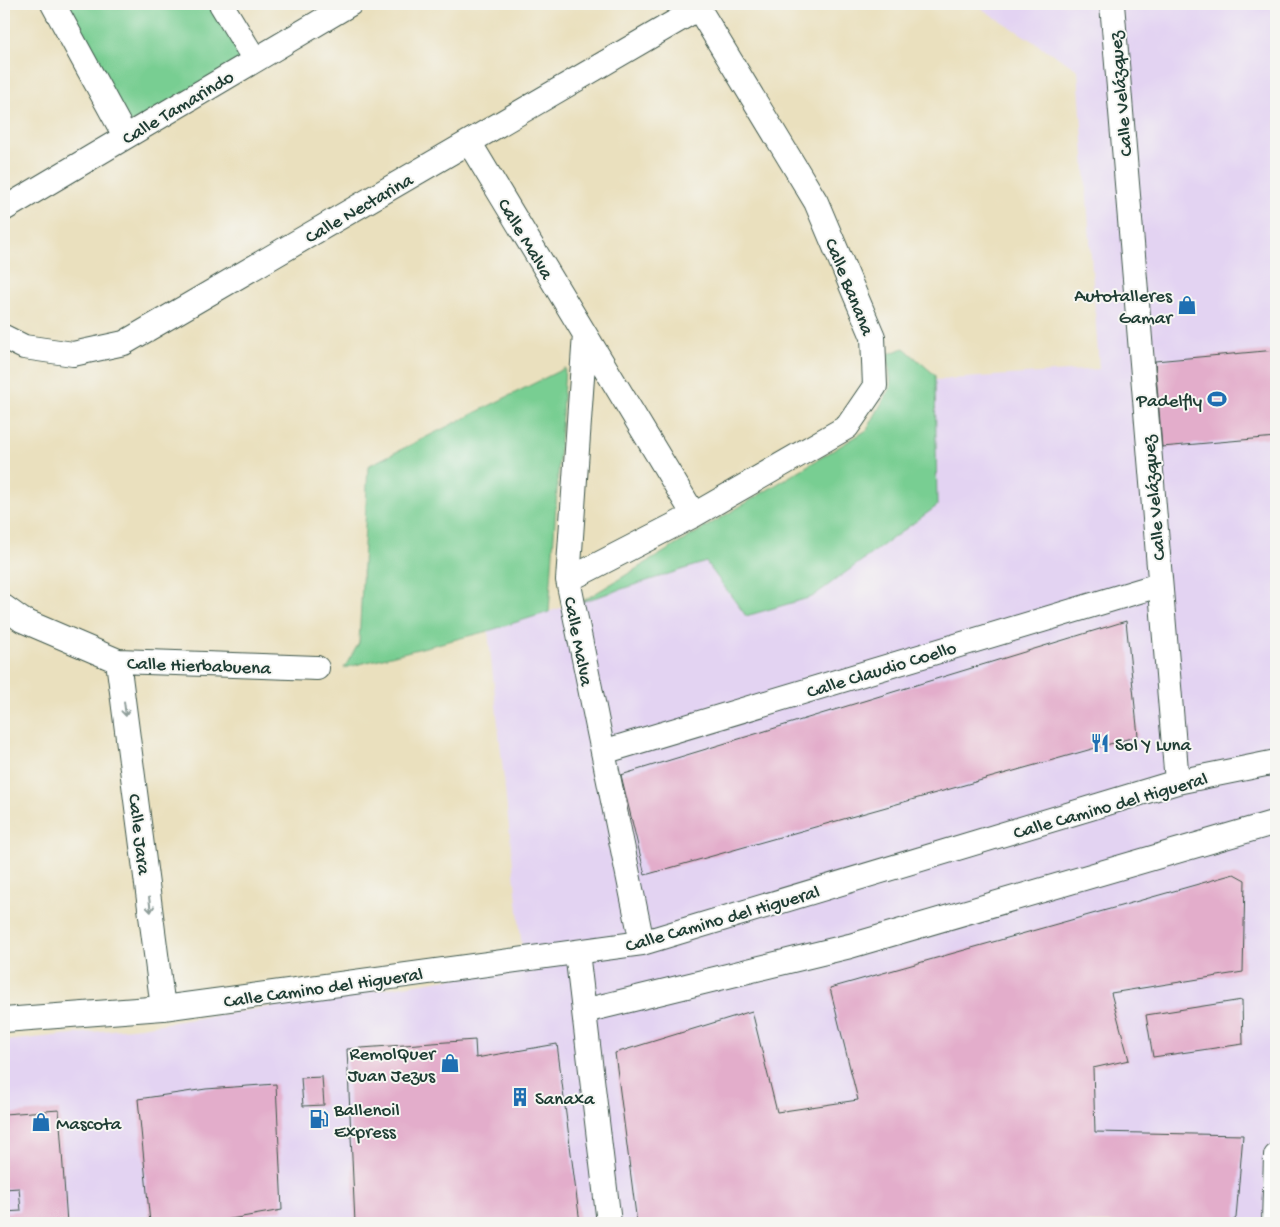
<svg xmlns="http://www.w3.org/2000/svg" width="1280" height="1227" font-family="'Gochi Hand',sans-serif">
<style>
.built{fill:#e3d3f2}
.green{fill:#78ce92;stroke:#4c8663}
.building{fill:#e3adcb}
.lines{fill:none;stroke-linecap:round;stroke-linejoin:round}
.minor-casing{stroke:#3d5549;stroke-width:26}
.minor{stroke:#fff;stroke-width:24}
.oneway{stroke:#8f9e9a}
.labels{text-anchor:middle;stroke-width:4;stroke-linejoin:round;paint-order:stroke}
.street-label{font-size:19px;fill:#1f3d34;stroke:#f6f6f2}
.poi-label{font-size:19px;fill:#1f3d34;stroke:#f6f6f2;text-anchor:start}
</style>
<rect width="100%" height="100%" fill="#f6f6f2"/>
<filter id="ink" filterUnits="userSpaceOnUse"><feTurbulence type="fractalNoise" baseFrequency=".02" numOctaves="2"/><feDisplacementMap in="SourceGraphic" scale="10" xChannelSelector="R" yChannelSelector="G"/><feConvolveMatrix kernelMatrix="1 2 1 2 8 2 1 2 1" color-interpolation-filters="sRGB"/></filter>
<filter id="wash" filterUnits="userSpaceOnUse"><feTurbulence type="fractalNoise" baseFrequency=".0096" numOctaves="4" result="noise"/><feDisplacementMap in="SourceGraphic" scale="20" xChannelSelector="R" yChannelSelector="G"/><feGaussianBlur stdDeviation="1.12" result="paint"/><feColorMatrix in="noise" values="0 0 0 0 0 0 0 0 0 0 0 0 0 0 0 0 0 1.4 0 .05"/><feComposite in="paint" operator="in"/></filter>
<g filter="url(#wash)">
<rect width="100%" height="100%" fill="#eae0be"/>
<path class="built" d="M974,4H1276V1223H4V1041L141,1027L524,967L488,631L706,562L746,616L936,506L934,380L1099,369L1078,70Z"/>
<path class="green" d="M61,4H213L245,59L128,125Z
M904,348L935,375L937,506L812,597L746,616L706,562L581,602L867,430L891,386L888,354Z
M565,368L549,612L488,631L344,668L359,643L368,466Z"/>
<g id="blocks">
<path class="building" d="M1276,350V437L1162,447L1155,361Z
M1126,621L1138,736L645,875L621,775Z
M1234,874L1245,880L1243,972L1111,993L1129,1060L1093,1068L1095,1132L1243,1135L1236,1218L1230,1223H637L615,1053L752,1011L777,1112L858,1100L830,988Z
M1242,1000L1243,1044L1153,1057L1146,1015Z
M475,1040L476,1058L557,1044L580,1223H355L347,1049Z
M322,1077L324,1105L303,1106L301,1078Z
M276,1084L282,1210L225,1220L226,1223H150L138,1099L206,1089Z
M59,1110L67,1223H4V1212L21,1211L19,1188L4,1189V1114Z"/>
</g>
</g>
<g filter="url(#ink)">
<use href="#blocks" fill-opacity="0" stroke="#3d5549" stroke-width="1"/>
<g class="lines">
<g class="minor-casing">
<path id="minor" d="M53,4L125,136
M221,4L255,60
M1112,4L1177,782
M469,142L694,515
M4,209L350,4
M585,334L568,580L642,943
M4,337L24,347L73,354L124,343L699,8
M568,580L694,515L847,427L875,386L873,337L816,202L696,4
M4,607L22,620L118,661L317,668
M118,661L163,1008
M603,752L1159,585
M577,952L609,1223
M584,1011L850,946L1276,822
M4,1020L163,1008L642,943L1177,782L1276,762
M1274,1223L1276,1156"/>
</g>
<use href="#minor" class="minor"/>
</g>
<defs><path id="oneway-shaft" d="M-6 0H5M1.5-3L5.5 0L1.5 3" fill="none" stroke-width="1.6" stroke-linecap="round" stroke-linejoin="round" transform="scale(1.25)"/></defs>
<g class="oneway">
<use href="#oneway-shaft" transform="translate(125 709) rotate(83)"/>
<use href="#oneway-shaft" transform="translate(150 905) rotate(83)"/>
</g>
</g>
<defs>
<g id="shop-bare" transform="scale(1.5)"><path d="M-5-2.5h2.3a2.7 3.5 0 0 1 5.4 0H5L5.5 6h-11ZM-1.5-2.5h3a1.5 2.3 0 0 0-3 0Z" fill="#1f6fb2" stroke="#f6f6f2" stroke-width="2.5" paint-order="stroke"/></g>
<g id="stadium-bare" transform="scale(1.5)"><path d="M0-5a6.5 5 0 1 0 0 10a6.5 5 0 1 0 0-10ZM-3.5-1.8h7v3.6h-7Z" fill="#1f6fb2" stroke="#f6f6f2" stroke-width="2.5" paint-order="stroke"/></g>
<g id="restaurant-bare" transform="scale(1.5)"><path d="M-5-6h1v4h1v-4h1v4h1v-4h1v5L-1.5 .5V6h-2V.5L-5-1ZM5-6V6H3V1.5H1.5Q1.5-4 5-6Z" fill="#1f6fb2" stroke="#f6f6f2" stroke-width="2.5" paint-order="stroke"/></g>
<g id="building-bare" transform="scale(1.5)"><path d="M-4-6H4V6H1V3H-1V6H-4ZM-2.5-4.3h1.7v1.8h-1.7ZM.8-4.3h1.7v1.8H.8ZM-2.5-1h1.7V.8h-1.7ZM.8-1h1.7V.8H.8Z" fill="#1f6fb2" stroke="#f6f6f2" stroke-width="2.5" paint-order="stroke"/></g>
<g id="fuel-bare" transform="scale(1.5)"><path d="M-5.5-6h7V0h2V4h1.3V-2.5L3-4.5l.8-.8L6-3V5H2.5V1h-1V6h-7ZM-4.2-4.7v3.2H.2V-4.7Z" fill="#1f6fb2" stroke="#f6f6f2" stroke-width="2.5" paint-order="stroke"/></g>
</defs>
<g fill-rule="evenodd">
<use href="#shop-bare" x="1187" y="305"/>
<use href="#stadium-bare" x="1217" y="399"/>
<use href="#restaurant-bare" x="1100" y="743"/>
<use href="#shop-bare" x="450" y="1063"/>
<use href="#building-bare" x="520" y="1097"/>
<use href="#fuel-bare" x="319" y="1119"/>
<use href="#shop-bare" x="41" y="1122"/>
</g>
<g class="labels">
<g class="street-label">
<text transform="translate(1119 94) rotate(-95)" y="7">Calle Velázquez</text>
<text transform="translate(177 106) rotate(-31)" y="7">Calle Tamarindo</text>
<text transform="translate(358 207) rotate(-30)" y="7">Calle Nectarina</text>
<text transform="translate(527 238) rotate(59)" y="7">Calle Malva</text>
<text transform="translate(851 286) rotate(68)" y="7">Calle Banana</text>
<text transform="translate(1152 498) rotate(-95)" y="7">Calle Velázquez</text>
<text transform="translate(580 641) rotate(79)" y="7">Calle Malva</text>
<text transform="translate(199 664) rotate(2)" y="7">Calle Hierbabuena</text>
<text transform="translate(881 668) rotate(-17)" y="7">Calle Claudio Coello</text>
<text transform="translate(1110 804) rotate(-16)" y="7">Calle Camino del Higueral</text>
<text transform="translate(141 834) rotate(83)" y="7">Calle Jara</text>
<text transform="translate(722 917) rotate(-16)" y="7">Calle Camino del Higueral</text>
<text transform="translate(323 986) rotate(-8)" y="7">Calle Camino del Higueral</text>
</g>
<g class="poi-label">
<text x="1172" y="301" text-anchor="end">Autotalleres<tspan x="1172" dy="22">Gamar</tspan></text>
<text x="1202" y="406" text-anchor="end">Padelfly</text>
<text x="1115" y="750">Sol Y Luna</text>
<text x="435" y="1059" text-anchor="end">RemolQuer<tspan x="435" dy="22">Juan Jezus</tspan></text>
<text x="535" y="1104">Sanaxa</text>
<text x="334" y="1115">Ballenoil<tspan x="334" dy="22">Express</tspan></text>
<text x="56" y="1129">Mascota</text>
</g>
</g>
<rect width="1280" height="1227" fill="none" stroke="#f6f6f2" stroke-width="20"/>
</svg>
